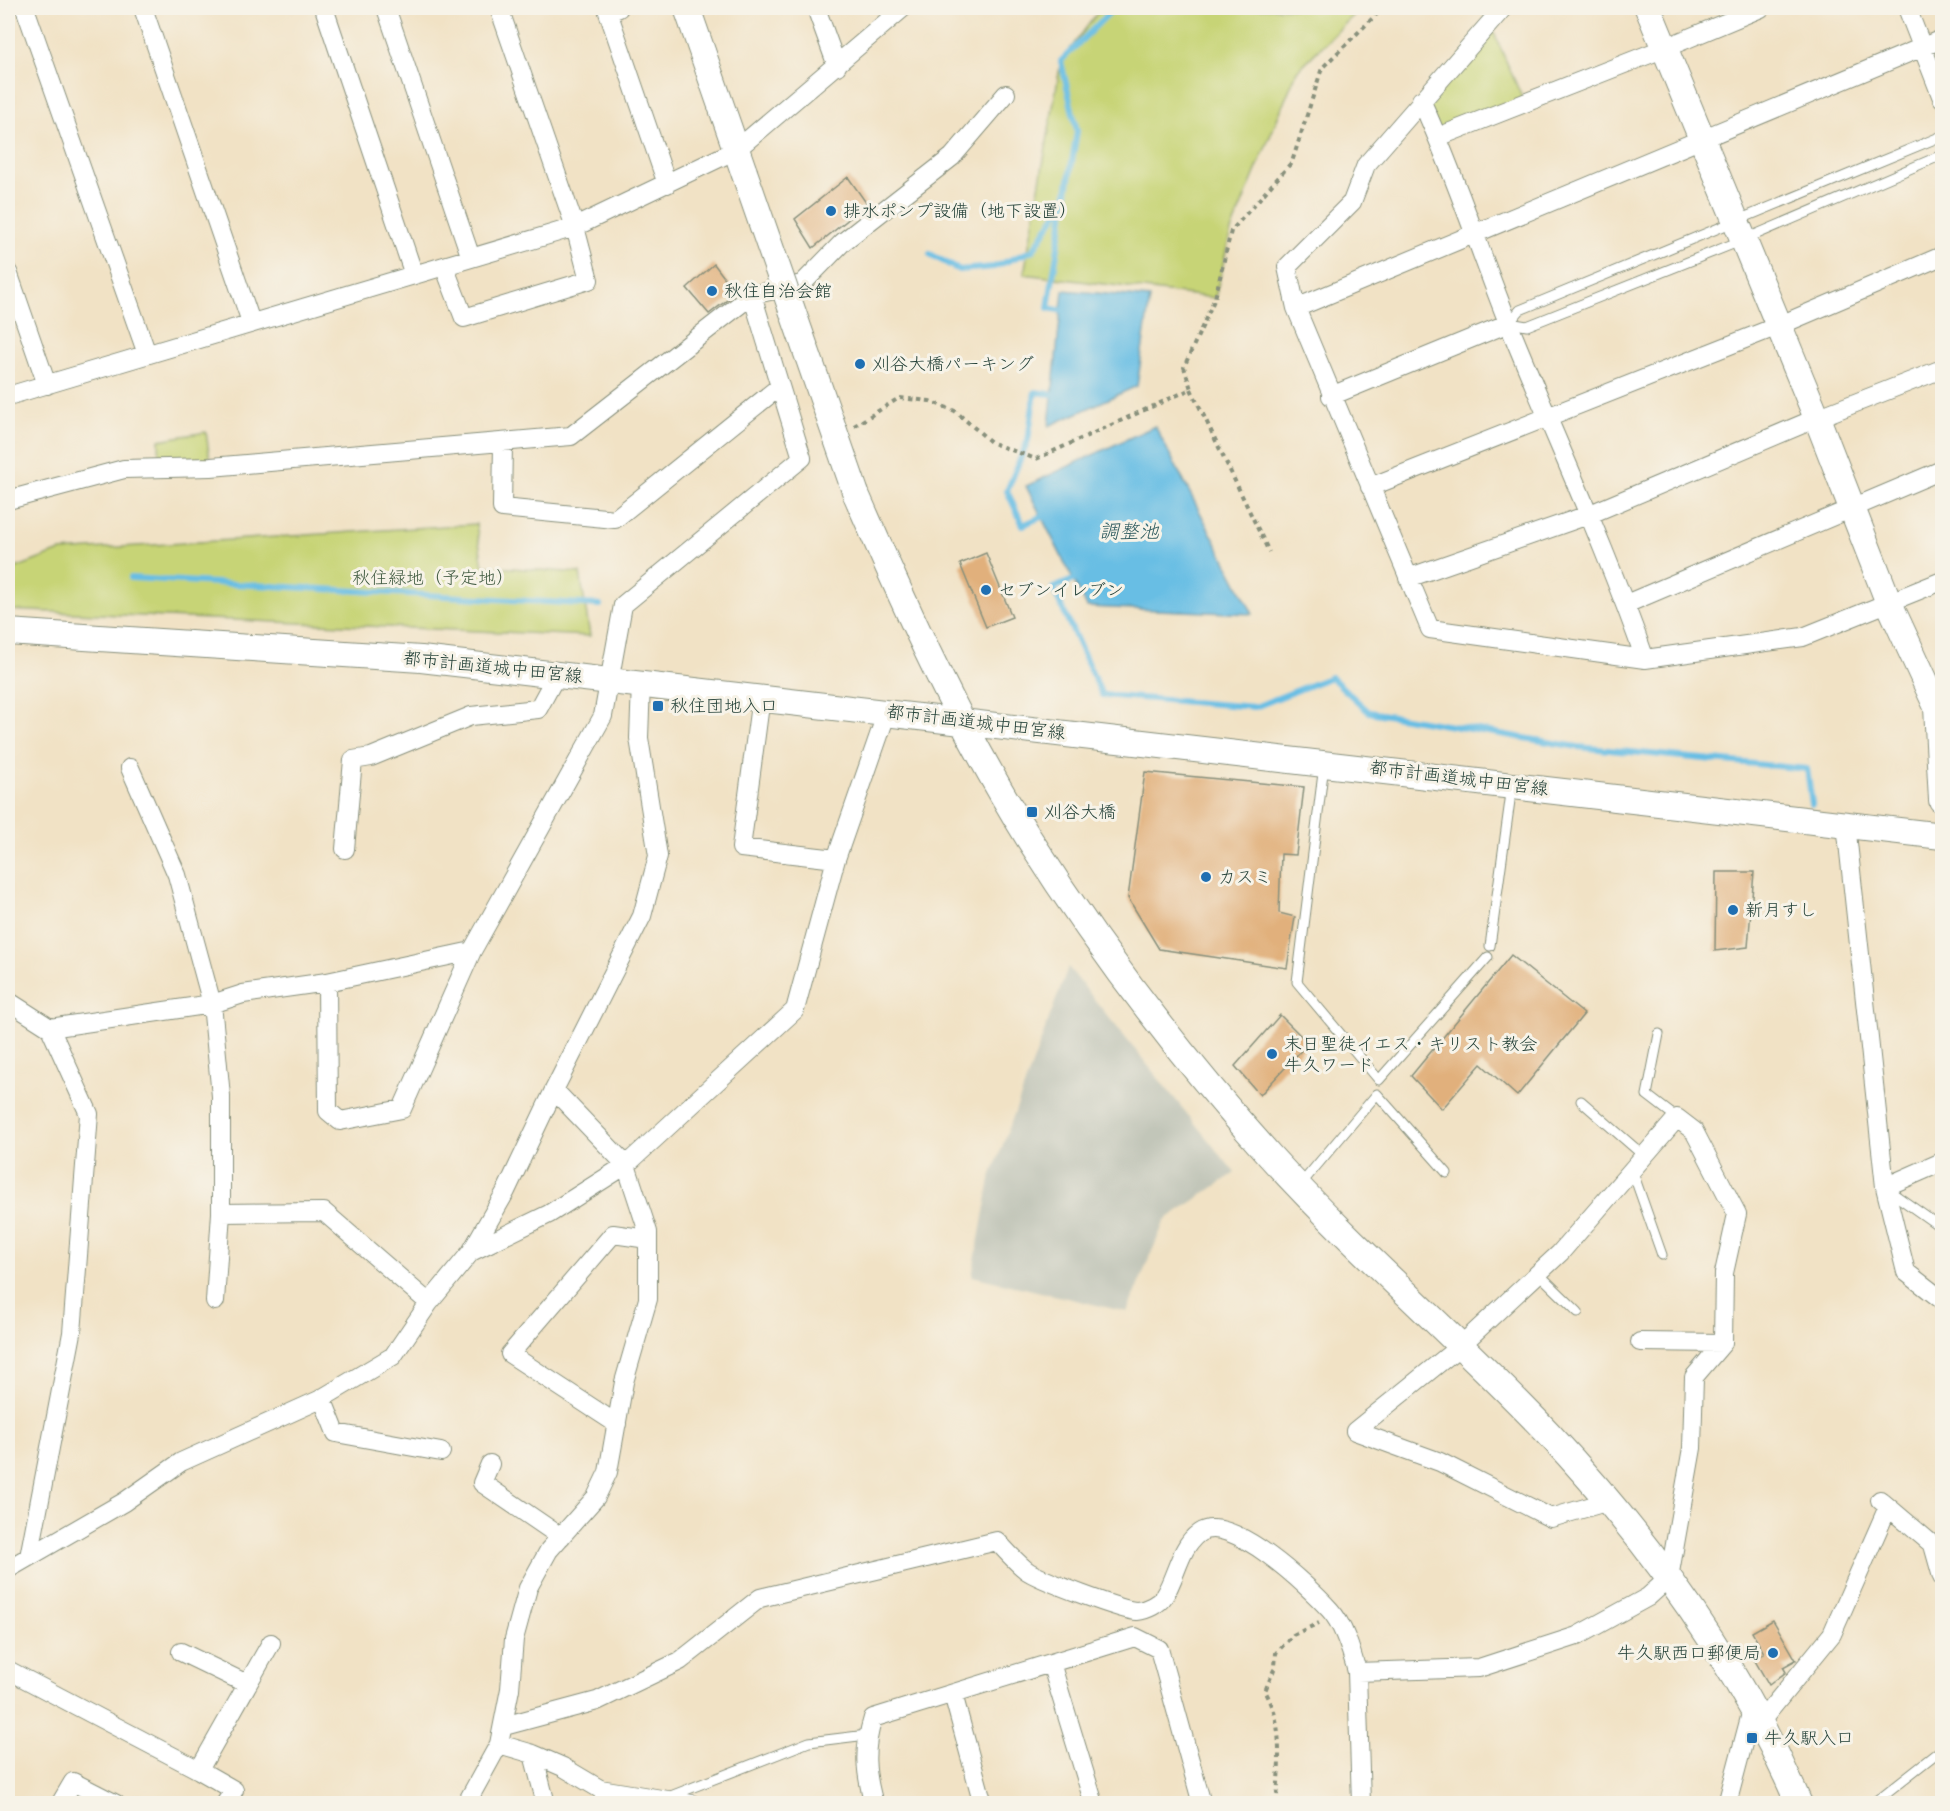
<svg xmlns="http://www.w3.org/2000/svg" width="1950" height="1811" font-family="'Gochi Hand','Klee One',sans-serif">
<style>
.industrial{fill:#c2c6b9}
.green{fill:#c7d476;stroke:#738855;stroke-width:1.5}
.water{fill:#67bee4;stroke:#437e8c;stroke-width:1.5}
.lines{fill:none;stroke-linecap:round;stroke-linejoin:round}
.stream{stroke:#67bee4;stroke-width:6}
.building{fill:#e1b07b}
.lane-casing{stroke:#88907c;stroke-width:11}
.street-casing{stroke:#88907c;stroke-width:20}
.secondary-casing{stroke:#88907c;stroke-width:28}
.path{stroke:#88907c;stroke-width:4;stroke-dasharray:4.5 4.5;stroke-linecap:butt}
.lane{stroke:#fff;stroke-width:9}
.street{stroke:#fff;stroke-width:18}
.secondary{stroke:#fff;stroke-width:26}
.secondary-bridge-casing{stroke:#88907c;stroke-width:28;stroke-linecap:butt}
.secondary-bridge{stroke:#fff;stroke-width:26}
.poi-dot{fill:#1f6fb2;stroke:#f7f3e8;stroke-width:2}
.labels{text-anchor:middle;stroke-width:6;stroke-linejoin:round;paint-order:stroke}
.poi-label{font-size:18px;fill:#1f3d34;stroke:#f7f3e8;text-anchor:start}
.park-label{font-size:18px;fill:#415b41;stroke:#f7f3e8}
.street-label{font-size:18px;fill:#1f3d34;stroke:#f7f3e8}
.water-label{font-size:20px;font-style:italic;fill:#315d60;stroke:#f7f3e8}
</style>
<rect width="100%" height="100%" fill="#f7f3e8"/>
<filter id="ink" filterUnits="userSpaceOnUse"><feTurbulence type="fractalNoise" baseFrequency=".0167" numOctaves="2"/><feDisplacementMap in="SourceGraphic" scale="12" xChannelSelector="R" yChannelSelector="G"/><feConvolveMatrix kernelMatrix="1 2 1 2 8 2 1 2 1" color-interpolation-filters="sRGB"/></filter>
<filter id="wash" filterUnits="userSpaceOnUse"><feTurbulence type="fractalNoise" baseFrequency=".008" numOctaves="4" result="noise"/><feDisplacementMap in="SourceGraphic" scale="24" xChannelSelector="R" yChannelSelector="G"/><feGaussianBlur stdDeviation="1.35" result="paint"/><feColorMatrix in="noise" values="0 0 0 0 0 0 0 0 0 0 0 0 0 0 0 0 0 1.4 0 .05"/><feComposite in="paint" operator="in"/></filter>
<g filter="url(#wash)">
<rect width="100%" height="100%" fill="#f1e2c5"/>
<path class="industrial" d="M1068,967L1235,1173L1165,1220L1127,1312L972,1276L990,1180Z"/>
<path class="green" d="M1101,8H1361L1297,71L1231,231L1215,298L1024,274L1061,61Z
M1490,24L1524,102L1438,137L1421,100Z
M206,432L211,467L160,469L159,440Z
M476,524L483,566L580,573L590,636L8,610V571L60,551Z"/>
<path class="water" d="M1063,290L1150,298L1137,386L1049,426Z
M1155,426L1253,614L1087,607L1026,486Z"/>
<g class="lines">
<path class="stream" d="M930,254L959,270L994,267L1033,250L1064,202
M1069,312L1048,308L1077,131L1061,61L1114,8
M1047,514L1023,525L1007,491L1028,440L1035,392L1058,395
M1081,577L1053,588L1102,695L1255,707L1331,677L1369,712L1578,747L1807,769L1812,804
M131,578L600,605"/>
</g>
<g id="blocks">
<path class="building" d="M848,177L867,204L813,248L795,219Z
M714,264L736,293L709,314L687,288Z
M986,553L1012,617L986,627L960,564Z
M1145,772L1304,787L1296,855L1281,854L1279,913L1295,917L1287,968L1159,949L1128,898Z
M1716,872H1754L1748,947L1715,951Z
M1511,955L1584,1014L1517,1096L1481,1064L1442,1109L1411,1076Z
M1280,1015L1308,1043L1260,1095L1235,1066Z
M1773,1620L1796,1660L1783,1667L1786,1672L1769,1685L1754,1659L1764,1653L1752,1632Z"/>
</g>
</g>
<g filter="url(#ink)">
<use href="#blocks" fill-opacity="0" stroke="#88907c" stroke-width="1.5"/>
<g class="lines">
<g class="lane-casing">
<path id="lane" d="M1509,323L1520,310L1942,136
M1509,323L1527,326L1743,240L1942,155
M1324,765L1297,982L1379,1080L1488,957
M1490,946L1512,786
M1659,1034L1647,1095L1677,1118
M1581,1101L1644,1156
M1632,1170L1662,1255
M1301,1184L1377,1094L1447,1173
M1888,1190L1942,1228
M1538,1273L1578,1312
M668,1797L809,1742L867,1735
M1872,1804L1942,1749"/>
</g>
<g class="street-casing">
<path id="street" d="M25,8L147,354
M143,8L251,322
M324,8L414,275
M386,8L471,258
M619,8L608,12L667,184
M816,8L837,66
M1503,8L1366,165L1352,202L1287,267L1296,308L1430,629L1645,659L1803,637L1942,581
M1907,8L1942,98
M1421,100C1455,174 1479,250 1509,325C1554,436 1605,545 1645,659
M1438,137L1665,48L1761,8
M444,266L464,318L589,280L575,227L499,8
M8,272L47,385
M752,295L802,284L843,242L952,157L1006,94
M1296,308L1942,39
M8,396L575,227L736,150L903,8
M1331,396L1509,323
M503,443L502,508L615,519L779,387
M1370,487L1778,326L1942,256
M8,500L124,469L211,467L571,436L752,295L802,458L623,605L603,716L472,951L402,1109L340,1121L328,1111L327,982
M1408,578L1588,515L1817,418L1942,369
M1626,604L1942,470
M761,697L741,848L836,859
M130,768L177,875L212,1004L221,1096V1213L215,1301
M1846,824L1885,1187L1906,1272L1942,1300
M345,849L353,760L371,757L471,716L538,709L557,674
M8,1001L50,1028L89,1114L72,1333L29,1557
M50,1028L212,1004L243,994L327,982L472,951
M554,1090L642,916L658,856L639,738L641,683
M1885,1187L1942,1162
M221,1213L324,1212L429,1303
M471,1252L549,1214L626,1165L795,1010L836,859L887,712
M322,1398L336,1433L441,1452
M617,1424L510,1354L613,1234L648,1239
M490,1464L482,1483L561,1537
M1880,1500L1933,1545L1942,1577
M1609,1501L1551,1518L1440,1462L1355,1431L1459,1347L1560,1253L1677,1118L1694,1131L1737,1214L1724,1273L1723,1343L1640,1342
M8,1569L124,1502L181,1462L319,1400L393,1356L429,1303L471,1252L506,1191L554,1090L626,1165L648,1232V1299L624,1382L608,1472L596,1497L549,1550L528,1588L514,1639L510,1689L499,1744L466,1804
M181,1652L247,1684
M1051,1663L1094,1804
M8,1670L199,1770
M1357,1672L1479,1668L1577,1636L1648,1597L1669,1578L1692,1448L1694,1377L1723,1343
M953,1694L983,1804
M1761,1721L1832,1634L1888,1507
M504,1726L597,1701L680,1661L760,1598L997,1541C1006,1551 1016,1562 1026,1570C1038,1579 1123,1611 1137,1611C1147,1610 1159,1604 1164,1596C1176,1578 1180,1546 1199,1533C1230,1511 1310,1588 1330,1610C1344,1625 1352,1653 1357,1672L1361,1804
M499,1744L533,1754L563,1767L600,1789L692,1804
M533,1754L546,1804
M60,1804L73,1782L116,1804
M225,1804L234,1790L199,1770L271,1643
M874,1804C865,1772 863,1750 873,1718L1135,1637L1159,1649L1202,1804
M1727,1804L1753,1706"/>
</g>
<g class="secondary-casing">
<path id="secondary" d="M687,8L744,172
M1648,8L1817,418L1889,603L1937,707L1942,800
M856,494C907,611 960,728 1028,837C1099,950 1181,1057 1270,1156C1358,1253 1458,1338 1548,1433C1651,1543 1740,1665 1799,1804
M8,632L421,659L1942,836"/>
</g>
<path class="path" d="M1191,389L1269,552
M854,426L899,398L930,401L955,411L992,443L1036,459L1191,389L1184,367L1215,298L1231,231L1292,162L1322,68L1383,8
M1277,1804C1278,1767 1285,1724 1265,1691L1275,1667L1276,1653L1293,1635L1319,1623"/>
<use href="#lane" class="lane"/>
<use href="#street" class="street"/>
<use href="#secondary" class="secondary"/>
<g class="secondary-bridge-casing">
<path id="secondary-bridge" d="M744,172L856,494"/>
</g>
<use href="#secondary-bridge" class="secondary-bridge"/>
</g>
</g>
<g class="poi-dot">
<circle cx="831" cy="211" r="6"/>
<circle cx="712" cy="291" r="6"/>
<circle cx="860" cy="364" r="6"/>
<circle cx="986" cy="590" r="6"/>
<rect x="652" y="700" width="12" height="12" rx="3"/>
<rect x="1026" y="806" width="12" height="12" rx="3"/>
<circle cx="1206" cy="877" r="6"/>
<circle cx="1733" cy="910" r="6"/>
<circle cx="1272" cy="1054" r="6"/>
<circle cx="1773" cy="1653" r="6"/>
<rect x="1746" y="1732" width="12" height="12" rx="3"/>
</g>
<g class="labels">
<g class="poi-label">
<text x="843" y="217">排水ポンプ設備（地下設置）</text>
<text x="724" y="297">秋住自治会館</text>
<text x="872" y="370">刈谷大橋パーキング</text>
<text x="998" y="596">セブンイレブン</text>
<text x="670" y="712">秋住団地入口</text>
<text x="1044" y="818">刈谷大橋</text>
<text x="1218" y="883">カスミ</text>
<text x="1745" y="916">新月すし</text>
<text x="1284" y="1050">末日聖徒イエス・キリスト教会<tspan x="1284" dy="21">牛久ワード</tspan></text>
<text x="1761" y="1659" text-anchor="end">牛久駅西口郵便局</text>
<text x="1764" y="1744">牛久駅入口</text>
</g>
<g class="park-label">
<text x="433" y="584">秋住緑地（予定地）</text>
</g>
<g class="street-label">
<text transform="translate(493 667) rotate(6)" y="6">都市計画道城中田宮線</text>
<text transform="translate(976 722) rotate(7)" y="6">都市計画道城中田宮線</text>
<text transform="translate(1459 778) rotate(7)" y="6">都市計画道城中田宮線</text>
</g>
<g class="water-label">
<text x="1129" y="538">調整池</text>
</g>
</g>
<rect width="1950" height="1811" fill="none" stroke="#f7f3e8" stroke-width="30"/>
</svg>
